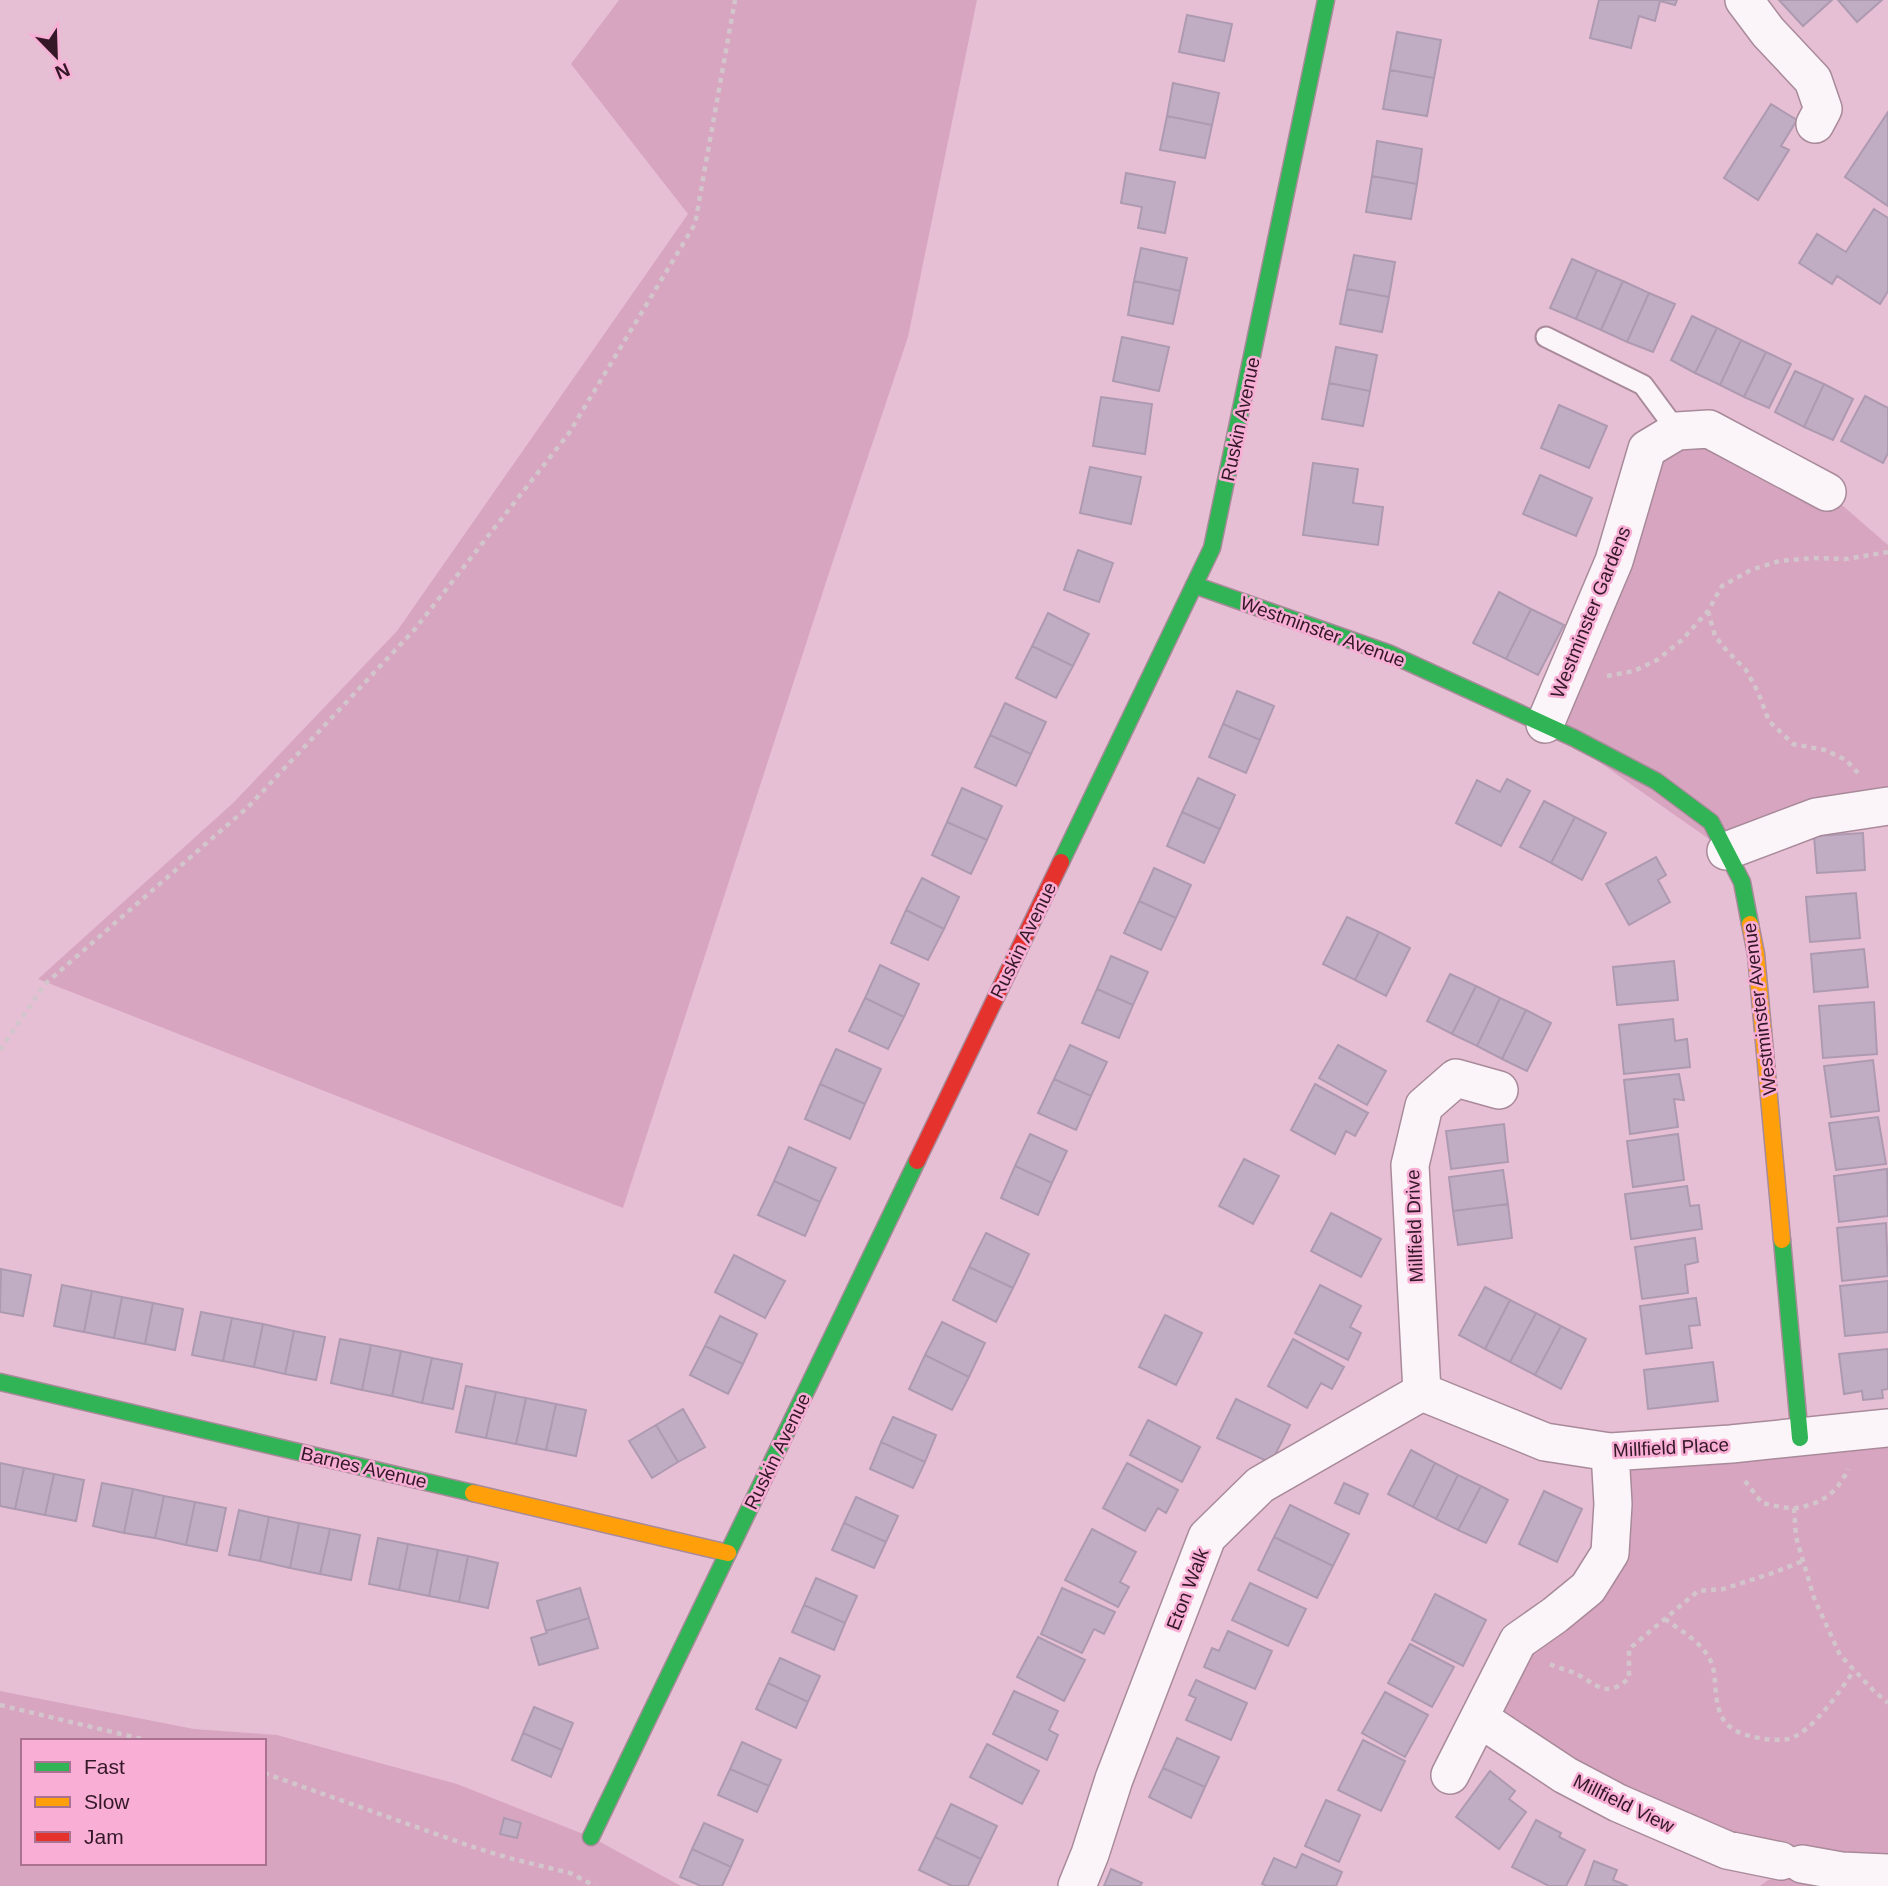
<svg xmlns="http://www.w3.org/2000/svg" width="1888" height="1886" font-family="Helvetica,sans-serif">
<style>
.green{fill:#d8a5c0;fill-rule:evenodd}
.building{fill:#c0adc4;stroke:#ad9ab0;stroke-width:2}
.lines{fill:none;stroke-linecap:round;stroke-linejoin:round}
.lane-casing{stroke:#a88a9a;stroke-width:23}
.street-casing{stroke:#a88a9a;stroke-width:40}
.fast-casing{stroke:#a88a9a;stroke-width:19}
.slow-casing{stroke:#a88a9a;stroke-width:19}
.jam-casing{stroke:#a88a9a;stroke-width:19}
.path{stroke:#d2c5cc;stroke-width:4.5;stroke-dasharray:5 5;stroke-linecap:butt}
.lane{stroke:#fbf5f9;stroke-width:19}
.street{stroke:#fbf5f9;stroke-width:37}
.fast{stroke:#30b455;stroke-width:16}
.slow{stroke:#ff9f0a;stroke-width:16}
.jam{stroke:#e5322d;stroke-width:16}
.labels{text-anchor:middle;stroke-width:5;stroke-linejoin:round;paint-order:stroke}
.street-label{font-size:19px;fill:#341828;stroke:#f8aed5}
</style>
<rect width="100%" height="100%" fill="#e7bfd4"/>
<path class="green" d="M619,0H977L908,337L830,570L623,1208L38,979L233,803L397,631L688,214L571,64Z
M1677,431L1827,492L1888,545V806L1726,851L1545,724L1614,561Z
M1888,1428V1873L1813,1884L1816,1886H1760L1768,1880L1777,1879L1781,1861L1479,1718L1518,1641L1588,1588L1610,1452Z
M0,1691L194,1729L277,1735L457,1784L591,1837L681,1886H0ZM23,1741H264V1863H23Z"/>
<path class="building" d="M1599,0H1677L1675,5L1660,1L1655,21L1639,16L1631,48L1590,38Z
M1779,0H1832L1803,26Z
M1838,0H1882L1857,22Z
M1187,15L1232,24L1224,61L1179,52Z
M1397,32L1441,40L1434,78L1390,70Z
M1390,70L1434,78L1427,116L1383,109Z
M1173,83L1219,93L1212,125L1167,116Z
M1771,104L1797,120L1781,146L1789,150L1758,200L1724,178Z
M1888,112V206L1845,177Z
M1167,116L1212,125L1205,158L1160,150Z
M1377,141L1422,149L1417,184L1372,176Z
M1126,173L1175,182L1165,233L1138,228L1142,207L1121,203Z
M1372,176L1417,184L1411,219L1366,212Z
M1874,209L1888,218V291L1880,304L1837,276L1832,284L1799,263L1817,234L1846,252Z
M1141,248L1187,258L1180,291L1134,281Z
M1354,255L1395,262L1389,297L1347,289Z
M1572,259L1597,270L1576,319L1550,308Z
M1597,270L1623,281L1601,330L1576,319Z
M1134,281L1180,291L1173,324L1128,315Z
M1623,281L1649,293L1627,342L1601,330Z
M1347,289L1389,297L1382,332L1340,324Z
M1649,293L1675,304L1653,352L1627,342Z
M1692,316L1717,328L1695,373L1671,360Z
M1717,328L1741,340L1720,385L1695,373Z
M1122,337L1169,347L1159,391L1113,381Z
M1741,340L1766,352L1744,397L1720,385Z
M1336,347L1377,355L1370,391L1329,383Z
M1766,352L1791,364L1769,408L1744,397Z
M1795,371L1824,384L1804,427L1775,412Z
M1329,383L1370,391L1363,426L1322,419Z
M1824,384L1853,399L1833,440L1804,427Z
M1865,396L1888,408V453L1883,463L1841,441Z
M1101,397L1152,404L1145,454L1093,446Z
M1559,405L1607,426L1589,468L1541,448Z
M1313,463L1358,469L1353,503L1383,507L1378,545L1303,535Z
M1090,467L1141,477L1131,524L1080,513Z
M1540,475L1592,498L1576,536L1523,514Z
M1078,550L1113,563L1099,602L1064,590Z
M1499,592L1531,609L1506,659L1473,643Z
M1531,609L1564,625L1538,675L1506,659Z
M1048,613L1089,634L1073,666L1032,646Z
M1032,646L1073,666L1056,698L1016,678Z
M1237,691L1274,706L1260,740L1223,724Z
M1005,703L1046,722L1031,754L990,735Z
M1223,724L1260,740L1246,773L1209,757Z
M990,735L1031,754L1016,786L975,767Z
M1198,778L1235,795L1220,829L1182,812Z
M1507,779L1530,791L1501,846L1456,823L1477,780L1500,792Z
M962,788L1002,806L987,840L947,822Z
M1544,801L1575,817L1551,863L1520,847Z
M1182,812L1220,829L1204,863L1167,846Z
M1575,817L1606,833L1582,880L1551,863Z
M947,822L987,840L971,874L932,855Z
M1863,833L1865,870L1817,873L1814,836Z
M1656,857L1666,875L1658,880L1670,902L1629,925L1606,884Z
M1154,868L1191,885L1176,918L1139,901Z
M922,878L959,897L944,929L906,910Z
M1856,893L1860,938L1810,942L1806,897Z
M1139,901L1176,918L1161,950L1124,933Z
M906,910L944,929L928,960L891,943Z
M1347,917L1379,932L1355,980L1323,964Z
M1379,932L1410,948L1386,996L1355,980Z
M1864,949L1868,987L1814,992L1811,954Z
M1111,956L1148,972L1133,1005L1097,989Z
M1674,961L1678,1000L1617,1005L1613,967Z
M880,965L919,984L904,1017L865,998Z
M1450,974L1476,986L1452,1034L1427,1021Z
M1476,986L1500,998L1477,1046L1452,1034Z
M1097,989L1133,1005L1119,1038L1082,1023Z
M865,998L904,1017L888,1049L849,1031Z
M1500,998L1526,1010L1502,1059L1477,1046Z
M1874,1002L1877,1054L1823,1058L1819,1006Z
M1526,1010L1551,1023L1527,1071L1502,1059Z
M1673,1019L1675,1041L1687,1039L1690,1067L1624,1074L1619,1025Z
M1070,1045L1107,1062L1091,1096L1054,1079Z
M1338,1045L1386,1071L1367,1105L1319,1078Z
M836,1049L881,1069L865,1104L820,1084Z
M1873,1060L1879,1111L1831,1117L1824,1066Z
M1679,1074L1684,1100L1674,1099L1678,1127L1630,1134L1624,1080Z
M1054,1079L1091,1096L1076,1130L1038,1113Z
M820,1084L865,1104L850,1139L805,1119Z
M1315,1084L1368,1113L1355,1136L1346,1131L1335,1154L1291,1130Z
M1878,1117L1886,1164L1836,1170L1829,1123Z
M1504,1124L1508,1162L1451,1169L1446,1131Z
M1030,1134L1067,1151L1052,1183L1015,1166Z
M1678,1134L1684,1180L1633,1187L1627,1141Z
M789,1147L836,1168L820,1202L774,1181Z
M1244,1159L1279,1176L1253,1224L1219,1206Z
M1015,1166L1052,1183L1038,1215L1001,1198Z
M1887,1169L1888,1216L1839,1222L1834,1176Z
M1503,1170L1508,1204L1453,1211L1449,1177Z
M774,1181L820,1202L805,1236L758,1215Z
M1687,1186L1690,1206L1699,1205L1702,1229L1631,1239L1625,1194Z
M1508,1204L1512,1238L1458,1245L1453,1211Z
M1331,1213L1381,1239L1361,1277L1311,1251Z
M1886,1223L1888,1276L1842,1281L1837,1228Z
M986,1233L1029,1254L1013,1288L969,1267Z
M1695,1238L1698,1262L1685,1265L1688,1293L1642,1299L1635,1247Z
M734,1255L785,1281L765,1318L715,1292Z
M969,1267L1013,1288L996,1322L953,1300Z
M1,1269L31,1275L23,1316L0,1312Z
M1888,1281V1332L1845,1336L1840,1286Z
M62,1285L92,1291L84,1332L54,1326Z
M1320,1285L1361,1306L1350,1327L1361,1333L1348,1360L1295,1333Z
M1485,1287L1510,1300L1485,1349L1459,1335Z
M92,1291L122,1297L114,1338L84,1332Z
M122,1297L153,1303L145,1344L114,1338Z
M1696,1298L1700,1325L1689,1326L1692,1348L1646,1354L1640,1306Z
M1510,1300L1536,1313L1510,1362L1485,1349Z
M153,1303L183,1309L175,1350L145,1344Z
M201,1312L232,1318L223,1361L192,1355Z
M1536,1313L1561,1326L1535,1375L1510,1362Z
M1165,1315L1202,1333L1176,1385L1139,1367Z
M720,1316L757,1334L743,1364L705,1346Z
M232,1318L263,1324L254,1367L223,1361Z
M942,1322L985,1343L969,1377L925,1355Z
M263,1324L294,1331L285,1374L254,1367Z
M1561,1326L1586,1339L1561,1389L1535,1375Z
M294,1331L325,1337L316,1380L285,1374Z
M340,1339L371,1345L362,1390L331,1383Z
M1293,1339L1344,1367L1332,1389L1321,1383L1307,1408L1268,1386Z
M371,1345L401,1351L392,1396L362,1390Z
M705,1346L743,1364L728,1394L690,1375Z
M1888,1349V1389L1882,1390L1883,1398L1863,1400L1862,1391L1844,1394L1839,1354Z
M401,1351L432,1358L422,1403L392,1396Z
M925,1355L969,1377L952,1410L909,1389Z
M432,1358L462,1364L453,1409L422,1403Z
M1713,1362L1718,1401L1648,1409L1644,1370Z
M466,1386L496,1392L486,1438L456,1432Z
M496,1392L526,1398L516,1444L486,1438Z
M526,1398L556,1404L546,1450L516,1444Z
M1236,1399L1290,1425L1271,1463L1217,1438Z
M556,1404L586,1410L576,1456L546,1450Z
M683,1409L705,1447L678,1462L656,1425Z
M893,1417L936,1435L925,1462L881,1442Z
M1148,1420L1200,1447L1182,1482L1130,1455Z
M656,1425L678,1462L652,1478L629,1441Z
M881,1442L925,1462L913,1488L870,1469Z
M1411,1450L1435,1463L1413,1507L1388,1494Z
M0,1463L24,1468L15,1509L0,1506Z
M1127,1463L1178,1490L1166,1513L1158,1508L1145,1531L1103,1508Z
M1435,1463L1458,1475L1436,1519L1413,1507Z
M24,1468L54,1474L45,1515L15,1509Z
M54,1474L84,1480L76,1521L45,1515Z
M1458,1475L1481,1486L1458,1530L1436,1519Z
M102,1483L133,1489L124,1533L93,1526Z
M1344,1483L1368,1494L1359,1514L1335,1503Z
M1481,1486L1508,1500L1486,1543L1458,1530Z
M133,1489L164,1496L155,1538L124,1533Z
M1544,1491L1582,1509L1557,1562L1519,1544Z
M164,1496L195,1502L186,1545L155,1538Z
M856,1497L898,1516L886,1542L844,1523Z
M195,1502L226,1508L217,1551L186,1545Z
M1290,1505L1349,1534L1333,1566L1274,1537Z
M239,1510L269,1517L260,1561L229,1555Z
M269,1517L299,1523L290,1568L260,1561Z
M299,1523L330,1529L320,1574L290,1568Z
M844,1523L886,1542L874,1568L832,1550Z
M330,1529L360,1535L351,1580L320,1574Z
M1092,1529L1136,1552L1120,1582L1129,1587L1118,1607L1065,1580Z
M1274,1537L1333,1566L1317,1598L1258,1570Z
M378,1538L408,1544L399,1590L369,1584Z
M408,1544L438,1550L429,1596L399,1590Z
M438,1550L468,1556L459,1602L429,1596Z
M468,1556L498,1563L488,1608L459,1602Z
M816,1578L857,1596L845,1623L804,1605Z
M1250,1583L1306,1609L1288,1646L1232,1620Z
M580,1588L589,1618L546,1631L537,1601Z
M1062,1588L1115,1612L1104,1634L1094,1629L1082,1653L1041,1634Z
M1435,1594L1486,1620L1463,1666L1412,1640Z
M804,1605L845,1623L834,1650L792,1632Z
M589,1618L598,1648L539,1665L531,1638L547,1633L546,1631Z
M1228,1631L1272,1651L1255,1689L1204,1667L1212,1648L1219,1651Z
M1038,1637L1085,1660L1064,1701L1017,1677Z
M1410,1644L1454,1667L1432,1707L1388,1683Z
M780,1658L820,1676L808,1702L768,1683Z
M1196,1680L1247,1703L1231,1740L1186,1720L1196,1698L1189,1695Z
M768,1683L808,1702L796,1728L756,1709Z
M1014,1691L1058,1711L1049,1730L1058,1735L1047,1760L993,1734Z
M1385,1692L1428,1715L1405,1757L1362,1733Z
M534,1707L573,1723L562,1750L523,1733Z
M523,1733L562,1750L551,1777L512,1760Z
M1177,1738L1219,1757L1205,1787L1163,1768Z
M1363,1740L1405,1761L1381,1811L1338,1790Z
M742,1742L781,1760L769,1786L730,1769Z
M987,1744L1039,1771L1022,1804L970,1777Z
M1163,1768L1205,1787L1191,1818L1149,1797Z
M730,1769L769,1786L757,1812L718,1795Z
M1490,1771L1515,1791L1509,1799L1526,1812L1499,1849L1456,1817Z
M1326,1800L1360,1815L1339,1862L1305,1846Z
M951,1804L997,1826L981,1859L935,1837Z
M504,1818L521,1823L517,1838L500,1834Z
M1536,1820L1561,1833L1559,1837L1585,1850L1566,1886H1549L1512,1867Z
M704,1823L743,1840L731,1867L692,1849Z
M935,1837L981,1859L968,1886H952L919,1870Z
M692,1849L731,1867L722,1886H701L680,1877Z
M1302,1854L1342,1872L1336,1886H1267L1262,1884L1274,1858L1296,1868Z
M1594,1861L1617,1870L1613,1880L1628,1886H1585Z
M1111,1869L1142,1883L1140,1886H1104Z"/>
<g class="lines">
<g class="lane-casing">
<path id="lane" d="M1546,337L1643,385L1677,431"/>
</g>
<g class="street-casing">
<path id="street" d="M1744,0L1768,32L1813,80L1823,109L1815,124
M1545,724L1614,561L1647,449L1677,431L1709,429L1827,492
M1726,851L1816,817L1888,806
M1422,1392L1545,1442L1610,1452L1731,1444L1888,1428
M1422,1392L1410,1165L1424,1106L1456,1078L1499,1090
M1479,1718L1565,1775L1618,1803L1727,1850L1781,1861
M1450,1775L1518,1641L1555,1615L1588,1588L1610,1553L1613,1504L1610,1452
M1802,1864L1841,1871L1888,1873
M1077,1886L1090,1854L1114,1779L1207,1537L1260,1485L1422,1392"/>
</g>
<g class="fast-casing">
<path id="fast" d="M1194,585L1388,653L1574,738L1656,781L1711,822L1742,882L1750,924
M1061,862L1212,548L1326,0
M1782,1240L1800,1438
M0,1382L473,1493
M591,1837L917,1161"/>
</g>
<g class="slow-casing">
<path id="slow" d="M1750,924L1756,954L1782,1240
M473,1493L728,1553"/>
</g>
<g class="jam-casing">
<path id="jam" d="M917,1161L1061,862"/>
</g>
<path class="path" d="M1708,611L1715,636L1727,651L1746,670L1758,692L1769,721L1793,744L1825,750L1846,760L1858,773
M1607,676L1634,671L1657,660L1682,640L1708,611L1722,586L1751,570L1779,561L1813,558L1846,559L1888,552
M0,1050L45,984L248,807L415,629L569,433L695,224L735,0
M1745,1481L1762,1503C1772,1505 1786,1509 1796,1508C1822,1504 1838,1492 1848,1469
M1794,1508L1796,1537L1814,1598L1840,1655L1874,1691L1888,1703
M1665,1619C1684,1633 1711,1647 1714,1673C1716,1687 1715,1702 1721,1715C1726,1727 1738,1733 1750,1736C1761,1739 1776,1741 1788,1739C1812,1733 1841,1690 1854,1670
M1550,1664C1557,1668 1565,1669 1572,1672C1596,1682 1604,1701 1629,1678V1649L1698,1591L1723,1589L1770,1574L1803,1561
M0,1705L150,1741
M264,1773L470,1846L509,1858L570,1873L595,1886"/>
<use href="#lane" class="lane"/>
<use href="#street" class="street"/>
<use href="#fast" class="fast"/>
<use href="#slow" class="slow"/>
<use href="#jam" class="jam"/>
</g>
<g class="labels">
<g class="street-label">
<text transform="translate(1240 419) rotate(-78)" y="7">Ruskin Avenue</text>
<text transform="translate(1590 612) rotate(-68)" y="7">Westminster Gardens</text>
<text transform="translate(1323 631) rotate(20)" y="7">Westminster Avenue</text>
<text transform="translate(1023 940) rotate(-64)" y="7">Ruskin Avenue</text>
<text transform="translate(1759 1009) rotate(-97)" y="7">Westminster Avenue</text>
<text transform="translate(1414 1226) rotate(-92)" y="7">Millfield Drive</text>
<text transform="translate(1671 1447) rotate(-3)" y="7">Millfield Place</text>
<text transform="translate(777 1451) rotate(-64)" y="7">Ruskin Avenue</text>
<text transform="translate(364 1467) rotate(13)" y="7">Barnes Avenue</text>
<text transform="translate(1187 1589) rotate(-69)" y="7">Eton Walk</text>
<text transform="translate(1624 1803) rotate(26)" y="7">Millfield View</text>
</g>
</g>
<rect x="21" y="1739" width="245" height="126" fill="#f8aed5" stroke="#aa7290" stroke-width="2"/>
<rect x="35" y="1762" width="35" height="10" fill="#30b455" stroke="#aa7290" stroke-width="2"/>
<text x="84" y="1774" font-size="21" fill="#341828">Fast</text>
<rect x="35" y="1797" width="35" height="10" fill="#ff9f0a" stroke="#aa7290" stroke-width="2"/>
<text x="84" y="1809" font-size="21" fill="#341828">Slow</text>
<rect x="35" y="1832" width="35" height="10" fill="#e5322d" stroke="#aa7290" stroke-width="2"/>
<text x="84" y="1844" font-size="21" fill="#341828">Jam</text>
<g transform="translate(56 56) rotate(157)" stroke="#f8aed5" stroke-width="5" paint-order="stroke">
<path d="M0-5L12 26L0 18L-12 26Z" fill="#341828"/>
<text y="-10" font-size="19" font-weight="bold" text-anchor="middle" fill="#341828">N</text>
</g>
</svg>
